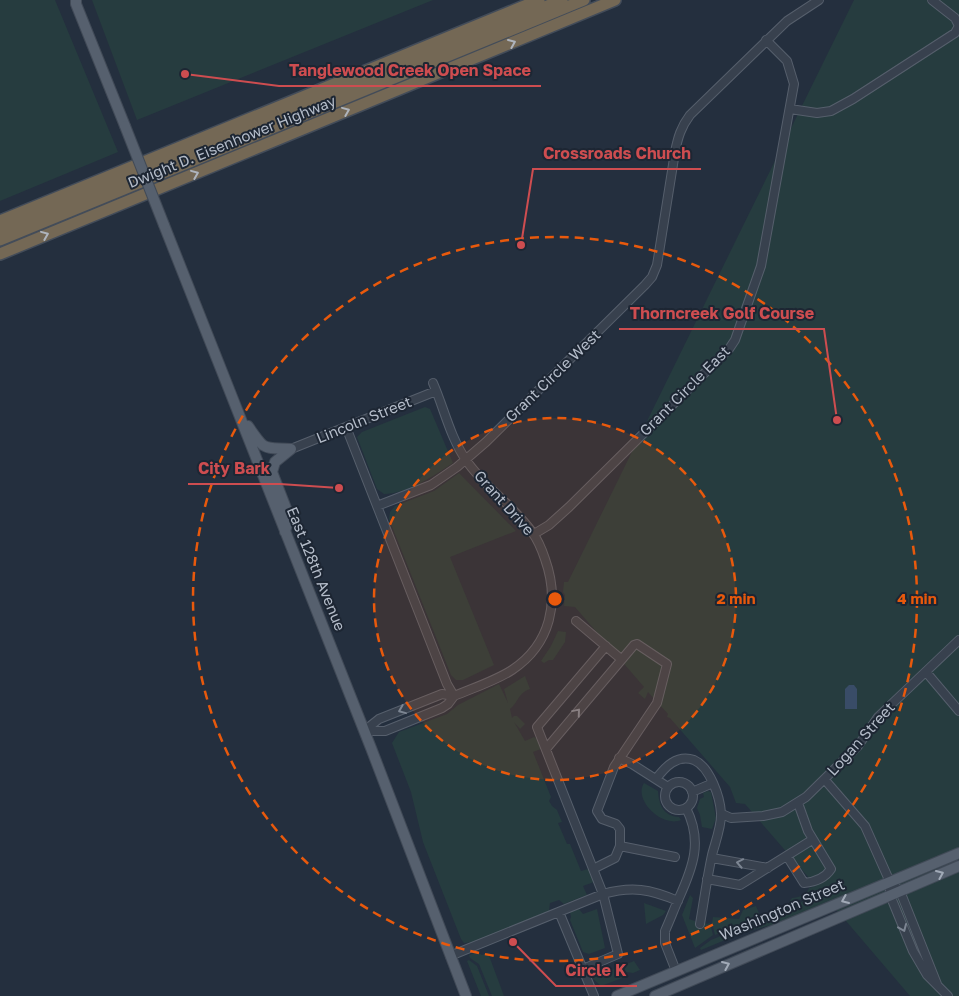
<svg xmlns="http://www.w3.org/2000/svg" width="959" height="996" font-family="'Golos Text',sans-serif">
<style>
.green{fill:#263c3f}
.water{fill:#394c67}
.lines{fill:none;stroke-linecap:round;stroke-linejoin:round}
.minor-casing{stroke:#565f6c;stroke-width:10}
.major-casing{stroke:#414a57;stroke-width:12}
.highway-casing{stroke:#434c59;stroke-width:14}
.minor{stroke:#38414e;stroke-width:8}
.major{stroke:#56606e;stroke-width:10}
.highway{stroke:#746855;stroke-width:11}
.major-bridge-casing{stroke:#414a57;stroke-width:12;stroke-linecap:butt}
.major-bridge{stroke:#56606e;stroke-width:10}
.oneway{stroke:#aeb4bd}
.oneway2{stroke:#7c8592}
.oneway3{stroke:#a1aab7}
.ring{fill:none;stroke:#e8590c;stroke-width:2.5;stroke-dasharray:9 6}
.labels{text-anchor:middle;stroke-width:4;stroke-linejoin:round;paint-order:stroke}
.street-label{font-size:15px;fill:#b4bcc9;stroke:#1d2633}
.centre{fill:#e8590c;stroke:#1d2633;stroke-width:2.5}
.ring-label{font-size:15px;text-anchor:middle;font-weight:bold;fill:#e8590c;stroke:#1d2633;stroke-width:4;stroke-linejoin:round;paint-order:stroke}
.leader{fill:none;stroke:#ce4d50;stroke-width:2}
.callout-dot{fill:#ce4d50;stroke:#1d2633;stroke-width:2}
.callout-label{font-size:16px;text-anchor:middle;font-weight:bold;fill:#ce4d50;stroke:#1d2633;stroke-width:4;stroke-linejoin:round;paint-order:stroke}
</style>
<rect width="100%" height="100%" fill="#242f3e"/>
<path class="green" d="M0,0H55L118,152L0,201Z
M92,0H433L137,120Z
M854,0H959V996H910L829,901L775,924L742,933L701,950L700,948L711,940L775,913L778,915L783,916L786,912V908L822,894L820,892L790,903L789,902L792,898C798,898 807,894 809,888L816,886L745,804L736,803L730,787L670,718L667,717L668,714L648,692L645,699L638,693L644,687L575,607L564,606L565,595L563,592L564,582H568Z
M425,407L430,409L453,463C434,476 406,494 384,494L377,489L357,437L362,432Z
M459,473L516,531L450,557L494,665L463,680H456L451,675L389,519L390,512L395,506L434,491Z
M558,631L566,632L565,642L553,660H549L544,663L541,661L551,646Z
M525,676L530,689C518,693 518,703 510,709L512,718L514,716H517L525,724L520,729L514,722L525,741L534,737L537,739L541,749L533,752L551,797L549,801L552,806L557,810L562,822L558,823L567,844H570L581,871L588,869L594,882L583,886L587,895L564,904L559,900L550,903L549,911L474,942L464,943L461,939L423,842L411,792L392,743L399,732L447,714L458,705L499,684L508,703L504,689Z
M644,783L658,791C659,806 664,816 679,817L681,820C662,828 633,800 644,783Z
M708,791L711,792L716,818L712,829L702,827L700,815L697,808L700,799L704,797L703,793Z
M690,895L693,898L689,919L695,921V923L703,925L704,922L707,924L710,923L713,935L695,948L682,915Z
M644,903L666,911L663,915L646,924Z
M756,906L760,916L754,915L751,920L715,935L712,923L713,917L739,919L743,910Z
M579,909L583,914L597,909L605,948L589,954L583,952L570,920L571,917L570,912Z
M477,952L482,955L488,953L504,996H492L479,964L470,958L469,955Z
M469,960L477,966L489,996H481L467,961Z
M634,961L640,970L633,973L627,972L625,977L601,986L592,978Z"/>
<path class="water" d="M849,685H854L857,689V709H845V689Z"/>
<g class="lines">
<g class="minor-casing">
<path id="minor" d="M790,109L817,113L831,111L853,99L955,33L959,26L955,18L932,0
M346,427L447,684L454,696
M291,449L436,391
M377,506L431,485L457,467L486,442L645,285L652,277L657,265L675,152C678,137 681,127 690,115L787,21L819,0
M534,534L549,525L569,507L729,349L735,340L761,266L794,84L787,61L766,40
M576,621L621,659
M926,672L959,711
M364,731H385L442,708L448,704L454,696C473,688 495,681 512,670C551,644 560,601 545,559C542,550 538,540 532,532C513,505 484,487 466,460C450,437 444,408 433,383
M364,731L379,719L442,694L454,696
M546,749L634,645L637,644L667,664L657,703L614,767L597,811L602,819L616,824L620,829V846L615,858L593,869
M619,758L632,764L668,787
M656,779C665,767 677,754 694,760C710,767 720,797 721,813C722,825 715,843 712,855C707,878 704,901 700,924
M825,780L865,826L890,882L900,891L937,984
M665 796a14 14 0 1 1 28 0a14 14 0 1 1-28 0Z
M692,792L713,783
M722,814L731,818L763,816L782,812L806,797L858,746L878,717L959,640
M620,846L675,857
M787,856L804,883C815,882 825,878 831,869L808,831L798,803
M712,858L768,868
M707,879L740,885L812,840
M890,882V895L913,951L927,975L948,996
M559,912L594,996
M450,956L603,894C632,886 650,889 678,901
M583,969L618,954L603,894L537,727L606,646
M676,971L665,943V931C670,920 674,909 679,898C693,867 703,841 686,808"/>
</g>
<g class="major-casing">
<path id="major" d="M76,0V4L125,126
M164,225L371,748L466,996
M248,426C266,452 262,447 291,449
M285,532L289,516L272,472L275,462L291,449
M617,996L959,853
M655,996L959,866"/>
</g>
<g class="highway-casing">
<path id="highway" d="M0,221L539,0
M0,231L562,0
M0,240L584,0
M0,254L615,0"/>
</g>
<use href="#minor" class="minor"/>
<use href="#major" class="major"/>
<use href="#highway" class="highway"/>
<g class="major-bridge-casing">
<path id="major-bridge" d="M125,126L164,225"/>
</g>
<use href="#major-bridge" class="major-bridge"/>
</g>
<defs><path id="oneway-chevron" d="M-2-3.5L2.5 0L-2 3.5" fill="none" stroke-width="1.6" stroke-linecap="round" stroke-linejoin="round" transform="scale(1.25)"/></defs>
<g class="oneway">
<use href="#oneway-chevron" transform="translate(512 43) rotate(-23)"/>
<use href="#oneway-chevron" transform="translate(346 111) rotate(-22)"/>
<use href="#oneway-chevron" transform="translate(195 174) rotate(-22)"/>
<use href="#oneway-chevron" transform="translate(45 235) rotate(-22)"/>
</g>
<g class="oneway2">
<use href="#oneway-chevron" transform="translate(402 710) rotate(158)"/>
<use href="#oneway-chevron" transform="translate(577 712) rotate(-50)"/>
<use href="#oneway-chevron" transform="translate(740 863) rotate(-169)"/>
<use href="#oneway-chevron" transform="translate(903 928) rotate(67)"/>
</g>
<g class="oneway3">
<use href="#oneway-chevron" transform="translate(940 874) rotate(-23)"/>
<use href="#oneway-chevron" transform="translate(845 900) rotate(157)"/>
<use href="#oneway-chevron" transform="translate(726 965) rotate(-23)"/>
</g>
<circle cx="555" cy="599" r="181" fill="#e8590c" fill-opacity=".12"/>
<g class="ring">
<circle cx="555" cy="599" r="181"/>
<circle cx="555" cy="599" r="362"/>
</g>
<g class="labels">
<g class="street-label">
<text transform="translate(232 142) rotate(-22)" y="5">Dwight D. Eisenhower Highway</text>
<text transform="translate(553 376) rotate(-44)" y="5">Grant Circle West</text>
<text transform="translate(685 391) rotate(-45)" y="5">Grant Circle East</text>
<text transform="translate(364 420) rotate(-22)" y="5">Lincoln Street</text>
<text transform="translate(504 503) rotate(48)" y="5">Grant Drive</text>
<text transform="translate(316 569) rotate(68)" y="5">East 128th Avenue</text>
<text transform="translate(861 739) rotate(-48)" y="5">Logan Street</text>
<text transform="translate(782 910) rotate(-23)" y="5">Washington Street</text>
</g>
</g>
<circle cx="555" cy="599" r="8" class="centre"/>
<g class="ring-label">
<text x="736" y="604">2 min</text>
<text x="917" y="604">4 min</text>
</g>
<path class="leader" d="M185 74L279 86H541M521 245L533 169H701M837 420L824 329H619M339 488L280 484H188M513 942L556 986H637"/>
<g class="callout-dot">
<circle cx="185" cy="74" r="5"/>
<circle cx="521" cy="245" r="5"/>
<circle cx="837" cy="420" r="5"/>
<circle cx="339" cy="488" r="5"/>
<circle cx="513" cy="942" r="5"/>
</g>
<g class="callout-label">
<text x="410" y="76">Tanglewood Creek Open Space</text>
<text x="617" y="159">Crossroads Church</text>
<text x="722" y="319">Thorncreek Golf Course</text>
<text x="234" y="474">City Bark</text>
<text x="596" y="976">Circle K</text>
</g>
</svg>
